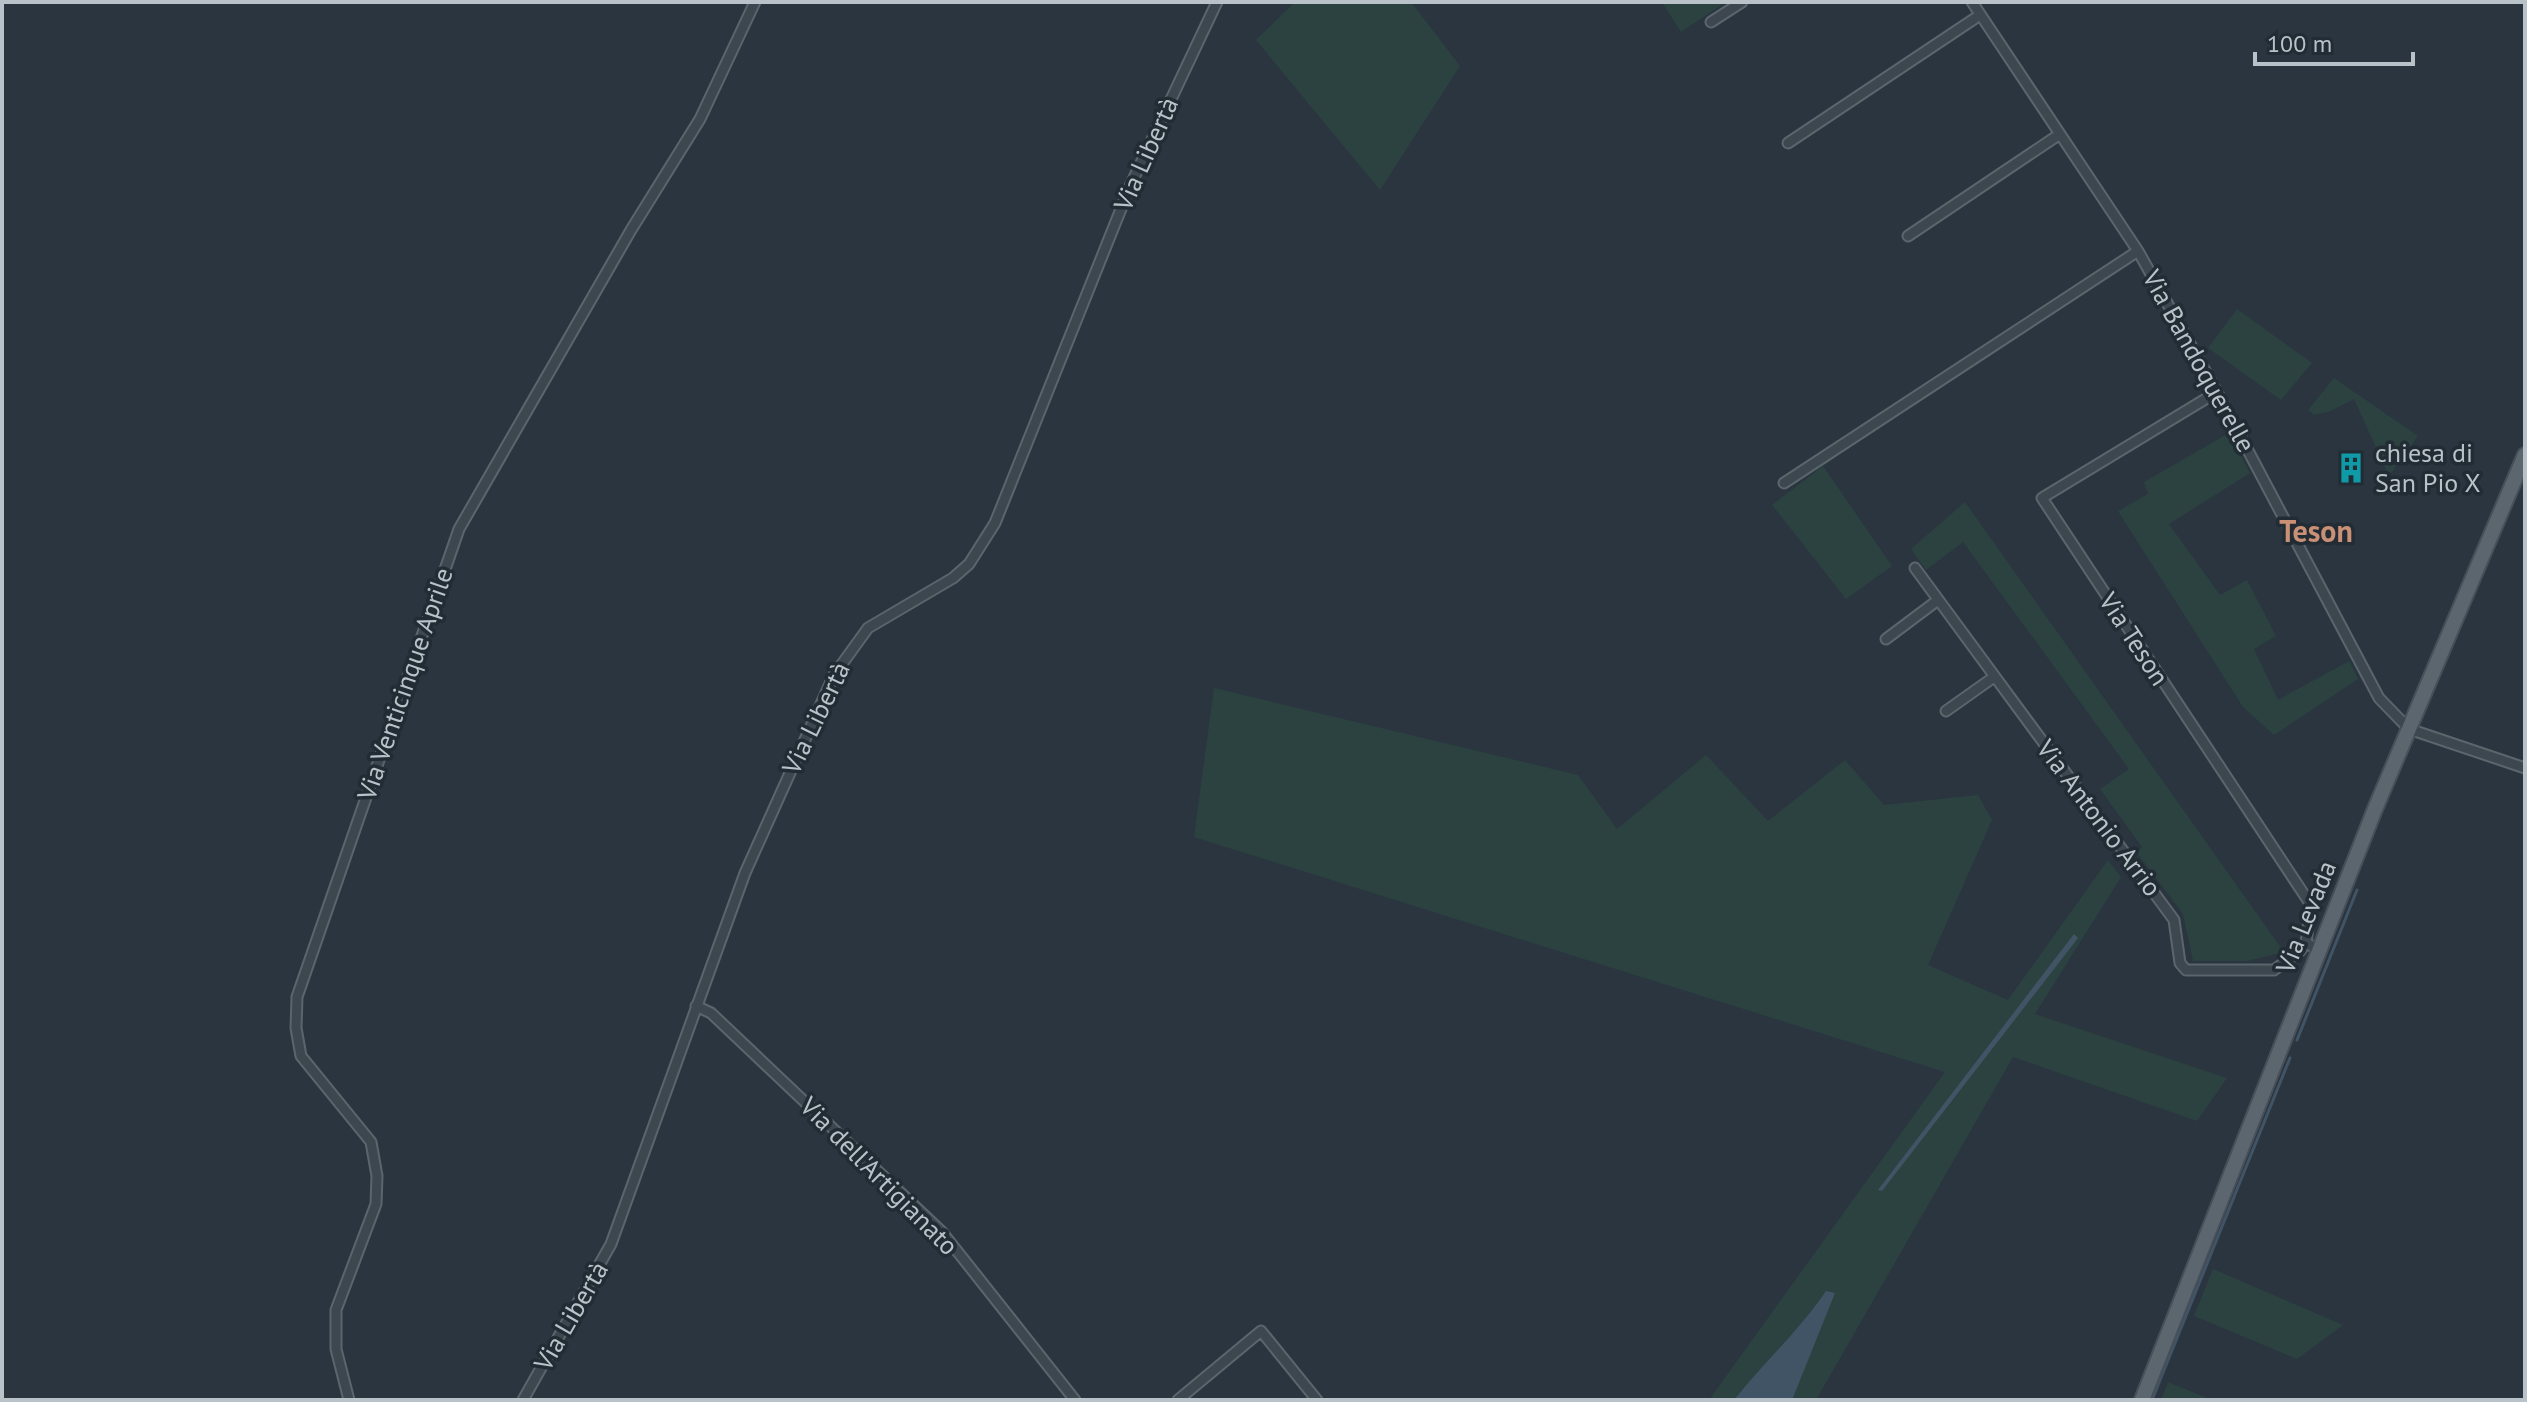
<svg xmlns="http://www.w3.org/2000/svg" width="2527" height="1402" font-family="'PT Sans',sans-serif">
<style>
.green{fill:#2c4241}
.water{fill:#415466}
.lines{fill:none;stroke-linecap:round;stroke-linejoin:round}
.stream{stroke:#415466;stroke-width:3}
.street-casing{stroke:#5b656c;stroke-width:13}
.primary-casing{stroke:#475058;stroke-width:18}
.street{stroke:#3d474f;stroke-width:9}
.primary{stroke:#5c666f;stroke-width:14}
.labels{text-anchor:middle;stroke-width:7;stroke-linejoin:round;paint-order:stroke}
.street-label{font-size:26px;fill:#bac2c9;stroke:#222c34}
.poi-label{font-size:26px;fill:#bac2c9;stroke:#222c34;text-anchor:start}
.quarter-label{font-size:30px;font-weight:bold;fill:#ca9075;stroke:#222c34}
</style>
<rect width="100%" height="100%" fill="#2a353f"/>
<path class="green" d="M1295,2H1411L1460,66L1380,190L1256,40Z
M1662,2H1726L1681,32Z
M2237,309L2312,363L2281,400L2208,348Z
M2334,378L2418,436L2389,476L2354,399L2331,411L2314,415L2308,410Z
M2229,433L2250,473L2169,524L2220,595L2247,580L2276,636L2254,649L2278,700L2349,661L2358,679L2274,735L2243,707L2118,511L2148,494L2144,482Z
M1823,466L1892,566L1846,599L1772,505Z
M1965,502L2284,952L2247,961H2193L2183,914L2137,853L2142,847L2100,789L2129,769L1963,542L1926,570L1911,549Z
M1214,688L1578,775L1617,829L1706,755L1768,821L1845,760L1884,805L1978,795L1992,820L1928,965L2008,1000L2108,860L2121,877L2035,1014L2227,1078L2197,1121L2013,1057L1816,1400H1709L1945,1072L1194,837Z
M2213,1269L2343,1325L2297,1359L2194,1316Z
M2168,1382L2212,1400H2161Z"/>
<path class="water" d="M2074,934L2078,938L1882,1191L1878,1190Z
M1826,1291L1835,1293L1792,1400H1734C1764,1362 1799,1331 1826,1291Z"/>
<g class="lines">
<path class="stream" d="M2297,1040L2357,890
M2152,1400L2290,1058"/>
<g class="street-casing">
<path id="street" d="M1972,2L2138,251L2217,392L2379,698L2409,729L2525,768
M1711,22L1742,2
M1788,143L1980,15
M1908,236L2060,134
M2217,392L2042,498L2311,905L2306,943L2319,950
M1784,483L2138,251
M1915,568L2174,920L2180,963L2186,970H2274L2300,951L2306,943
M1886,639L1938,600
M1946,711L1994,677
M696,1006L711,1013L942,1232L1075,1400
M349,1400L336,1349V1310L376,1204L377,1176L371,1142L301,1056L296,1028L297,997L459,529L631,230L700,119L755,2
M523,1400L611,1244L745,873L834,675L868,628L953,578L969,564L995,523L1131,184L1217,2
M1178,1400L1261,1331L1317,1400"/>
</g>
<g class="primary-casing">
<path id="primary" d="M2142,1400L2375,809L2525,455"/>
</g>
<use href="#street" class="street"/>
<use href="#primary" class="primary"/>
</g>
<defs>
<g id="building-bare" transform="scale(2.4)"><path d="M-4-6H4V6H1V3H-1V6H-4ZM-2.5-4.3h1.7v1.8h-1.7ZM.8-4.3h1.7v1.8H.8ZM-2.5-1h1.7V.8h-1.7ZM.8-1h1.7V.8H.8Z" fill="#0f9aa8" stroke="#222c34" stroke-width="2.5" paint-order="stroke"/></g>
</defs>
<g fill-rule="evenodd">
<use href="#building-bare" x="2351" y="468"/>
</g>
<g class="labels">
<g class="street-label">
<text transform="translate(1146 154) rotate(-66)" y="9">Via Libertà</text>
<text transform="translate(2199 361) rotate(61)" y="9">Via Bandoquerelle</text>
<text transform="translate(2134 639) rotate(57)" y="9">Via Teson</text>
<text transform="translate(405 684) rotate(-71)" y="9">Via Venticinque Aprile</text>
<text transform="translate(816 718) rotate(-64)" y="9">Via Libertà</text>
<text transform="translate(2099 818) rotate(53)" y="9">Via Antonio Arrio</text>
<text transform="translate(2306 917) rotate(-68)" y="9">Via Levada</text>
<text transform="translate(879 1176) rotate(45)" y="9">Via dell'Artigianato</text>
<text transform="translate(571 1316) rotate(-60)" y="9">Via Libertà</text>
</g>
<g class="poi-label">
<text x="2375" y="462">chiesa di<tspan x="2375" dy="30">San Pio X</tspan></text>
</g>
<g class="quarter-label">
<text x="2316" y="542">Teson</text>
</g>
</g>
<rect width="2527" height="1402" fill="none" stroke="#bac2c9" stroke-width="8"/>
<path d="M2255 52v12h158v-12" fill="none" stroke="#bac2c9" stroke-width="4"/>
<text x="2267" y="52" font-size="24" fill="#bac2c9" stroke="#222c34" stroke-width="6" paint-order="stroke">100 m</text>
</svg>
